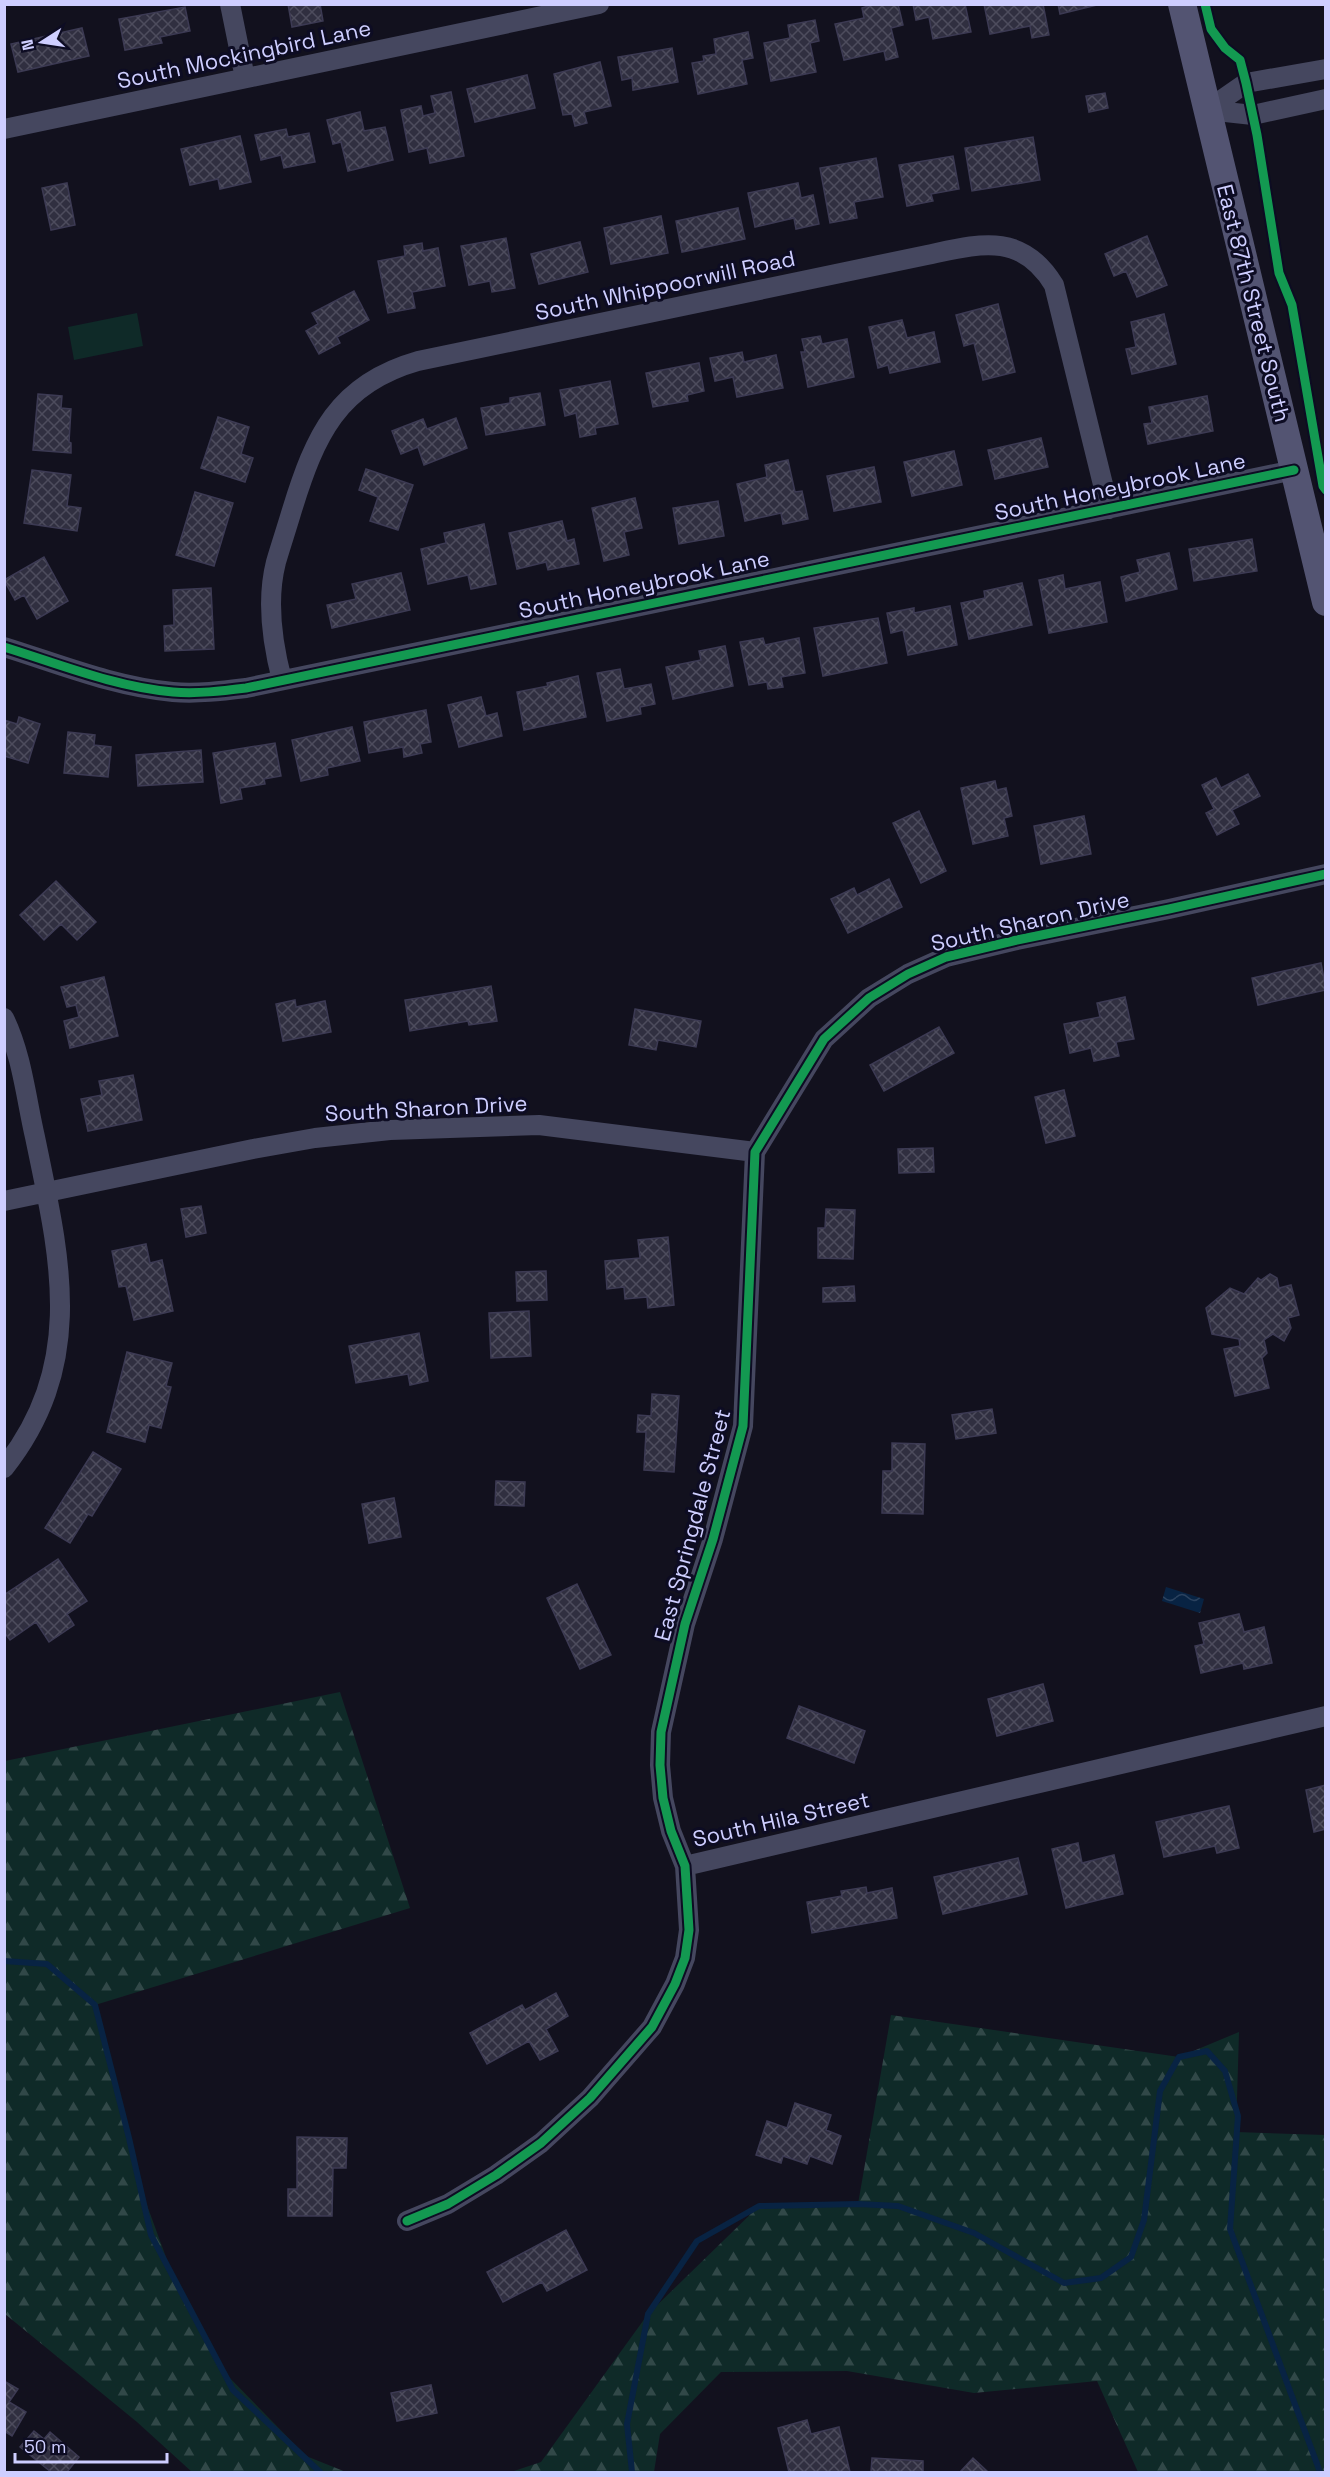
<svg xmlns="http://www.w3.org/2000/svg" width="1330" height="2477" font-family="'Space Grotesk',sans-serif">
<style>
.forest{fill:url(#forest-firs)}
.park{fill:#0f2a28}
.water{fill:url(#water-waves)}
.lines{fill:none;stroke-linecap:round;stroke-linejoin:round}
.stream{stroke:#082343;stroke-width:6}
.building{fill:url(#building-cross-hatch);stroke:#3c3a53;stroke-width:1.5}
.street{stroke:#45475f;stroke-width:20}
.secondary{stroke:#535472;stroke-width:28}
.cycleway-casing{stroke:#0d0c23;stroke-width:13}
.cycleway{stroke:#139951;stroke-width:9}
.labels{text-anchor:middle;stroke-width:6;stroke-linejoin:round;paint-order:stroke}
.street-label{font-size:22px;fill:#ceceff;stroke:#0d0c23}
</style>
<defs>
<pattern id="forest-firs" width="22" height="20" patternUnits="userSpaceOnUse" patternTransform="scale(1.5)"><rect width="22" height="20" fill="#0f2a28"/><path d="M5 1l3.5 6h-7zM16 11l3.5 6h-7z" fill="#314848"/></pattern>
<pattern id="water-waves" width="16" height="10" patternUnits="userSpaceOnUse" patternTransform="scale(1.5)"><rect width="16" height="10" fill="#082343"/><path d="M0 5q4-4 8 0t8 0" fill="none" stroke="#2b425f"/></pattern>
<pattern id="building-cross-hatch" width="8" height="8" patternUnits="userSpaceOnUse" patternTransform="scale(1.5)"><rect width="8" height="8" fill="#302f40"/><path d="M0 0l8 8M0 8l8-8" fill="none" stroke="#4d4c5d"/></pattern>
</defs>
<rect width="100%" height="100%" fill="#12111e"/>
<path class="forest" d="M340,1692L410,1908L95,2005L141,2189L174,2279L223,2371L306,2456L346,2472H192L137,2422L5,2314V1761Z
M891,2015L1179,2057L1239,2032L1236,2132L1325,2135V2472H1138L1097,2381L974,2393L847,2371L721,2372L660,2434L654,2472H511L541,2462L648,2314L759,2206L858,2204Z"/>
<path class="park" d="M137,313L143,346L74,360L68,327Z"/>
<path class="water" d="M1166,1587L1204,1599L1200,1613L1162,1601Z"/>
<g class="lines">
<path class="stream" d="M4,1961L47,1964L95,2005L129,2138L151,2235L233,2390L320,2472
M632,2472L627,2424L648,2314L697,2241L759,2206L858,2204L898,2206L974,2233L1064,2283L1101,2278L1131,2257L1144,2220L1160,2091L1179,2057L1207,2051L1225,2071L1238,2116L1230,2229L1320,2472"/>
</g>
<path class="building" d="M288,4H320L323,21L292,27Z
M874,4H898L903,25L891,28L898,57L886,60L884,51L844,60L835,24L864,18L862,8Z
M913,4H965L971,32L933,39L929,17L916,20Z
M984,4H1043L1049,35L1032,38L1030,26L990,34Z
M1058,4H1101L1060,14Z
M185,7L190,31L160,37L162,43L125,50L119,19Z
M815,20L819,41L810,43L816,72L771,81L764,43L790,38L788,25Z
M82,28L89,56L18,72L11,44Z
M748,32L753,58L742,60L747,84L698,94L692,63L704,61L703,56L716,54L714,39Z
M672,48L678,82L633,90L632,78L622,80L618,57Z
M600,62L611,106L584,112L587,123L575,126L572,114L563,115L554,74Z
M527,75L535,108L475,122L467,89Z
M451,92L464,156L430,163L427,148L409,152L401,110L421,106L423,116L435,113L431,96Z
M1105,93L1108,108L1089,112L1086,96Z
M360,112L364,131L385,127L393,160L348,171L341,142L333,144L327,120Z
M286,129L288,137L309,133L315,162L284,168L281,155L261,160L255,135Z
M240,136L251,182L220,189L218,179L190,185L181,149Z
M1033,137L1040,180L972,191L965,148Z
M953,156L959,189L931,194L933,201L907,206L899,165Z
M876,158L883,197L854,202L857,218L830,223L820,168Z
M67,183L75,225L51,230L42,188Z
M798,183L801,198L813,195L819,224L796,229L794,218L755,227L748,193Z
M738,208L745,239L682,252L676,221Z
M661,216L668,253L611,264L604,228Z
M1147,236L1167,285L1137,297L1126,271L1114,276L1105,254Z
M506,238L515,288L492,292L490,281L469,285L461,246Z
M580,242L588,272L539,284L531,254Z
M422,243L423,251L438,248L445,286L412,292L415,308L388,313L378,261L405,256L404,246Z
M354,291L369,320L337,337L340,343L319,354L306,331L318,324L312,313Z
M998,304L1015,372L983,380L974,343L964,346L956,315Z
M1164,314L1176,364L1132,374L1126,349L1136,347L1131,322Z
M902,320L907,338L934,332L940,362L890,373L888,365L878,368L869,327Z
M820,336L822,344L847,339L854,377L808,387L801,352H805L802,339Z
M742,352L744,362L776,355L783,388L737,397L733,377L715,381L710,358Z
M699,363L704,391L687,395L688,401L653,407L646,373Z
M610,381L618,424L595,428L596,434L580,437L576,413L565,416L560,390Z
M540,393L545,425L486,435L481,408L510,403V398Z
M38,394L62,396L61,408L71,409L69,442L71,443V453L33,450Z
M1207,396L1213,431L1148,444L1144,424L1152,423L1149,407Z
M218,417L249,427L241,454L253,458L245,482L201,468Z
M456,418L467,448L424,465L418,447L401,454L392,431L423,419L427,429Z
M1041,438L1048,467L995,479L988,450Z
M954,451L962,485L912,496L904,462Z
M788,460L795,492L802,491L808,519L783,524L781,513L745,521L737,484L767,477L765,465Z
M874,467L881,502L834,511L827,476Z
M366,469L413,485L398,530L370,521L378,497L359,490Z
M32,470L71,475L67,506L81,508L77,531L24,523Z
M195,492L233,503L214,566L176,555Z
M635,498L642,528L624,532L629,555L604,561L592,508Z
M718,501L724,536L679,544L673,508Z
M562,521L567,541L574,539L579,564L548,570L546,562L517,569L509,533Z
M484,524L496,584L471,589L468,575L428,584L421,549L446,543L444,533Z
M1252,539L1257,571L1194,581L1189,549Z
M1169,553L1177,589L1126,601L1121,577L1140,572L1137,560Z
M44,557L68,601L37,619L24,595L15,600L4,580Z
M401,573L410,610L332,628L327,605L356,599L352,584Z
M1063,575L1065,589L1100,582L1107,622L1049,633L1039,580Z
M1022,583L1032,625L969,639L961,603L985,598L984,591Z
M211,588L214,649L165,651L164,626L174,625L173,590Z
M950,606L957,645L908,655L903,630L891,633L887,613L914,608V613Z
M878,618L887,663L823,676L814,628Z
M763,638L765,645L799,638L805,673L781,677L783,687L768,689L767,682L749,685L740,642Z
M725,646L733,686L673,699L666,667L701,660L699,651Z
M620,669L624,689L651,684L655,704L640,707L641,714L607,721L597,673Z
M578,676L586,717L524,730L517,692L548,686L547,683Z
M481,697L486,716L497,713L502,736L459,747L448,705Z
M426,710L431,742L420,744L422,753L404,757L403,747L369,753L364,722Z
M19,717L40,724L28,763L4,756V720L17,724Z
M352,727L360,761L327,768L328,775L301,781L292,740Z
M68,732L95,735L94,745L111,747L108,777L64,773Z
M275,743L281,776L264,779L265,784L240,788L242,799L221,803L213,753Z
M201,750L203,782L138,786L136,755Z
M1248,774L1260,796L1232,810L1239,824L1217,835L1206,813L1214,809L1202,785L1216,778L1221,788Z
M995,781L997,790L1006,788L1012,816L1004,818L1008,836L973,844L961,788Z
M919,811L946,871L921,883L893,823Z
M1084,816L1091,854L1041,864L1034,826Z
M889,879L902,907L848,933L831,899L854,888L857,895Z
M56,881L96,922L77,940L61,924L44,940L20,915Z
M1321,963L1326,990L1258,1005L1252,978Z
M104,977L118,1036L70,1048L64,1021L79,1017L76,1005L67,1007L61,987Z
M491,986L497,1021L469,1025L468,1021L410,1031L405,1000Z
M1125,997L1134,1039L1116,1042L1119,1056L1094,1061L1091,1048L1070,1053L1064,1024L1100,1017L1097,1003Z
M295,1000L296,1007L325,1001L331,1032L283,1041L276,1004Z
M635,1009L701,1021L696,1047L658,1040L656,1050L629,1045Z
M939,1027L954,1053L884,1091L870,1065Z
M133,1075L142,1120L88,1131L81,1099L102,1095L99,1081Z
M1064,1090L1075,1136L1046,1143L1035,1097Z
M933,1148L934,1172L899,1173L898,1149Z
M201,1206L206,1233L186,1237L181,1209Z
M826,1209L855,1210L853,1259L818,1258V1228H825Z
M668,1237L674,1305L648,1308L647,1297L625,1299L624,1287L607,1289L605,1261L640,1258L638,1240Z
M146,1244L150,1263L162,1260L173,1311L134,1320L126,1286L119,1287L112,1251Z
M546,1271L547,1300L517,1301L516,1272Z
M1270,1274L1277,1278L1279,1288L1291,1285L1299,1315L1288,1318L1291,1328L1284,1341L1273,1334L1264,1340L1267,1353L1262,1358L1269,1388L1235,1396L1224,1349L1240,1346L1239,1339L1212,1334L1206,1308L1230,1288L1244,1294L1258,1278L1261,1280Z
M854,1286L855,1301L823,1302V1288Z
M529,1311L531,1356L491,1358L489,1313Z
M419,1333L428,1381L410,1385L408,1374L356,1383L349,1346Z
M127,1352L172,1363L166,1386L171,1387L161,1428L149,1425L145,1442L107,1432Z
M652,1394L679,1396L674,1472L644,1470L646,1432H637L638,1415L651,1416Z
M992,1409L996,1433L956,1439L952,1415Z
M892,1443L925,1444L923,1514L882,1513L883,1471H892Z
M93,1452L121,1469L92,1516L88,1514L70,1543L45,1528Z
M496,1481L525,1482L524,1506L495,1505Z
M394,1498L401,1537L369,1543L362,1504Z
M58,1559L87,1601L67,1614L74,1625L49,1642L36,1622L10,1640L4,1632V1595Z
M577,1584L611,1655L580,1669L547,1598Z
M1239,1614L1244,1632L1264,1627L1272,1663L1244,1669L1243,1663L1201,1673L1195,1646L1204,1644L1199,1623Z
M1043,1684L1053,1721L997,1736L988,1699Z
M799,1706L865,1731L854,1763L787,1738Z
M1326,1785V1829L1314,1832L1306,1790Z
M1229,1806L1239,1848L1217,1853L1215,1846L1164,1857L1156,1822Z
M1078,1843L1082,1863L1114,1855L1123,1894L1066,1908L1052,1849Z
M1018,1858L1027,1894L943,1914L934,1877Z
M866,1887L867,1893L892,1888L897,1918L812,1933L807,1902L842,1896L841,1891Z
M556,1993L568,2016L546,2029L558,2051L540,2060L529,2041L487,2064L470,2033L522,2005L525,2010Z
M795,2103L831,2115L826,2130L841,2136L832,2164L810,2156L807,2164L783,2156L781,2163L756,2155L767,2121L787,2128Z
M297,2137L347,2138L346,2168H333L332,2216H288V2189H297Z
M566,2230L587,2270L547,2291L542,2282L503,2302L487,2272Z
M4,2381L18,2389L9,2402L26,2412L12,2436L4,2431Z
M431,2385L437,2413L397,2421L391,2393Z
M807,2420L811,2434L839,2427L850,2472H789L778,2428Z
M34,2431L44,2439L50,2432L79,2457L67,2472H51L20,2447Z
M872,2458L923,2461V2472H871Z
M973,2458L988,2472H960Z"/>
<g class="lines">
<path class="street" d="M230,4L245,78
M1207,110L1246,83L1326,69
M1207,110L1253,115L1326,99
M4,129L599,4
M4,647C59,664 115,687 173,692C197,694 222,691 246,688L1294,470
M282,680C272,642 266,601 276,562C281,545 287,527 292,510C315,436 337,384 418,361L927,255C979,244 1021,231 1054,285L1109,509
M4,1018C22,1055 26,1098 35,1137C60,1258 87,1363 4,1468
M4,1201L253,1149L315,1138L390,1130L539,1125L755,1152
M685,1866L1326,1716
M407,2221L448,2204L496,2175L541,2143L590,2098L652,2027L675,1984L685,1958L689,1930L685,1866L671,1831L663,1798L660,1765L661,1732L685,1624L713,1539L743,1426L755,1152L824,1039L869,998L908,974L946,957L1017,940L1169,909L1326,874"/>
<path class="secondary" d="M1182,4L1326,602"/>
<g class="cycleway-casing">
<path id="cycleway" d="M1205,4L1211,29L1225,48L1240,60L1246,83L1257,135L1279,273L1292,305L1323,486L1326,490
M4,647C59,664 115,687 173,692C197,694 222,691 246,688L1294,470
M407,2221L448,2204L496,2175L541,2143L590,2098L652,2027L675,1984L685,1958L689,1930L685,1866L671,1831L663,1798L660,1765L661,1732L685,1624L713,1539L743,1426L755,1152L824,1039L869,998L908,974L946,957L1017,940L1169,909L1326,874"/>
</g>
<use href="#cycleway" class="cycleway"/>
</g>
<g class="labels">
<g class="street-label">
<text transform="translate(244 54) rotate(-12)" y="8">South Mockingbird Lane</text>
<text transform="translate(665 285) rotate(-12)" y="8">South Whippoorwill Road</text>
<text transform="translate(1254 303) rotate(76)" y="8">East 87th Street South</text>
<text transform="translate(1120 486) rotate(-12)" y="8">South Honeybrook Lane</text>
<text transform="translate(644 584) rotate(-12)" y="8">South Honeybrook Lane</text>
<text transform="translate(1030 921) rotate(-13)" y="8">South Sharon Drive</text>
<text transform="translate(426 1108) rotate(-3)" y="8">South Sharon Drive</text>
<text transform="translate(692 1525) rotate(-75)" y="8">East Springdale Street</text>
<text transform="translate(781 1819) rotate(-13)" y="8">South Hila Street</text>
</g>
</g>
<rect width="1330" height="2477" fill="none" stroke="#ceceff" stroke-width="12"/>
<g transform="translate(42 42) rotate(258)" stroke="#0d0c23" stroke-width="4.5" paint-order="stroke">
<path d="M0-4.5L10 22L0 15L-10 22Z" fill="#ceceff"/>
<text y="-9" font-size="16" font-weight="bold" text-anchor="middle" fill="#ceceff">N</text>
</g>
<path d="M15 2453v9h152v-9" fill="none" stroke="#ceceff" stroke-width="3"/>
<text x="24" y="2453" font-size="18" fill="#ceceff" stroke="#0d0c23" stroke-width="4.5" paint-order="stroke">50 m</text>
</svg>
